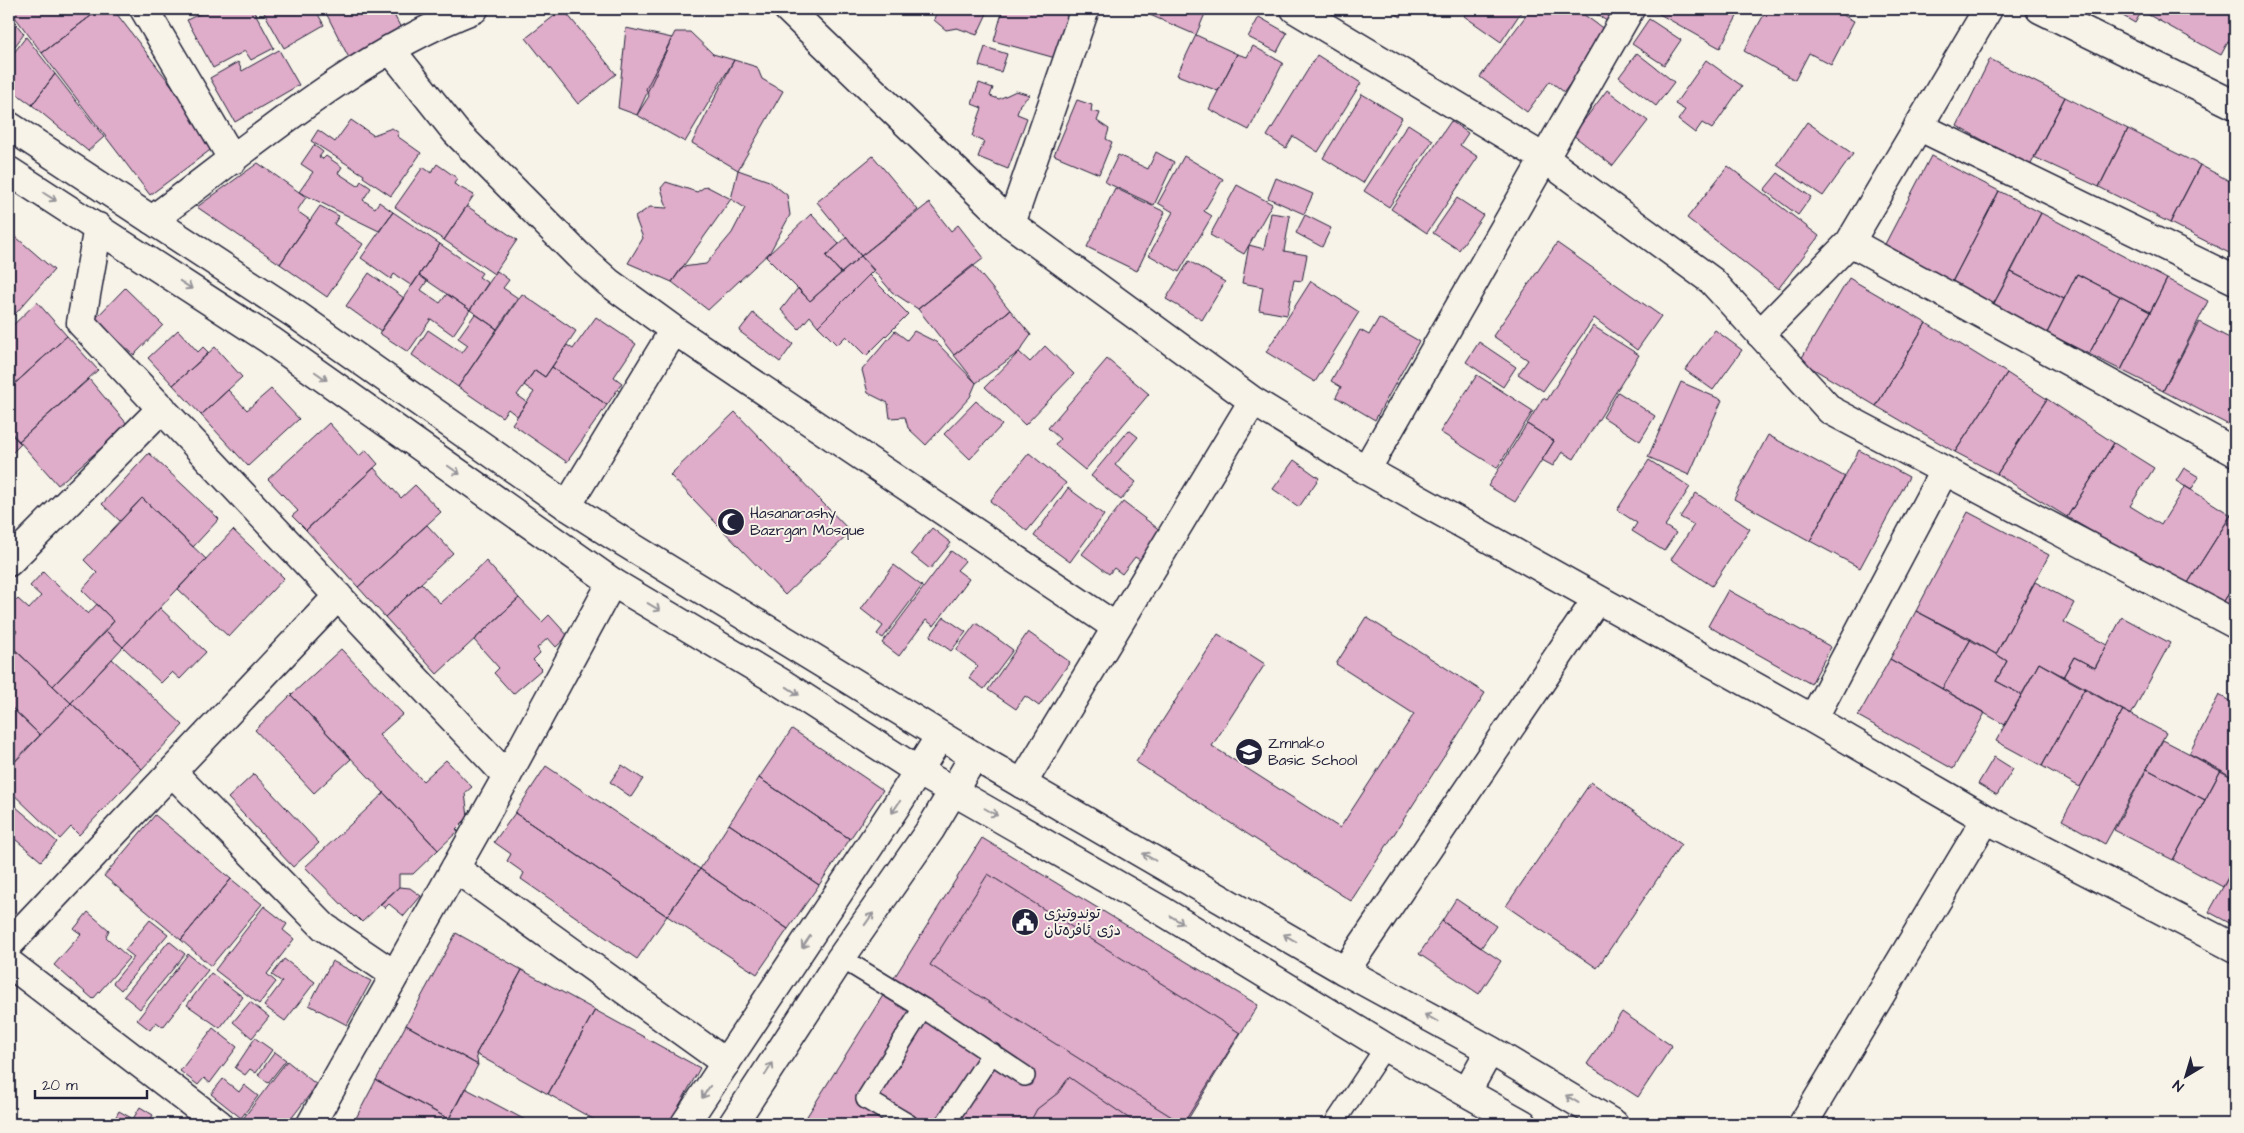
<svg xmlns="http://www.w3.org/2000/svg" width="2244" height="1133" font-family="'Architects Daughter','Playpen Sans Arabic',sans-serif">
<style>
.building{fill:#dfacc9;stroke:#22223b}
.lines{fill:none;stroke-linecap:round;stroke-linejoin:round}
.lane-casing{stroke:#22223b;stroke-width:22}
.street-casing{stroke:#22223b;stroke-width:31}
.secondary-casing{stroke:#22223b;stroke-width:31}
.lane{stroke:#f7f3e8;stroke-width:19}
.street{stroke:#f7f3e8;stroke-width:28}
.secondary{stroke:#f7f3e8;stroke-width:28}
.oneway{stroke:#97959a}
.labels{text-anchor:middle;stroke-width:4;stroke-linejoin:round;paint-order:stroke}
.poi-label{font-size:15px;fill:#22223b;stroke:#f7f3e8;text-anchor:start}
</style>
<rect width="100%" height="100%" fill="#f7f3e8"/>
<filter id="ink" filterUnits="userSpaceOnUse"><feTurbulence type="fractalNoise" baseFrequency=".02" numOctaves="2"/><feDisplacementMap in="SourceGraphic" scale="10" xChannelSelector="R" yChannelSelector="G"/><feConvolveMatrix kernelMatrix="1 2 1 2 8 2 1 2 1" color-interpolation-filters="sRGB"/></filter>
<g filter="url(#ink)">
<path class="building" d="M9,9H100L42,53Z
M100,9H113L217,145L150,195L42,53Z
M209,9H253L274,48L251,60L245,51L213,68L187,20Z
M262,9H315L324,25L284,48Z
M341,9H391L403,32L349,58L327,15Z
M563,9L616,74L578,104L526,38Z
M937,9H989L977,35L957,28L946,30L934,20Z
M1003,9H1047L1073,17L1059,59L994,41Z
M1153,9H1207L1196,35L1150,15Z
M1388,9H1407L1401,17Z
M1469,9H1523L1501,42L1464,16Z
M1531,9H1576L1608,32L1564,92L1550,81L1527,112L1480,77Z
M1588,9H1619L1610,23Z
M1655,9H1741L1720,48L1654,11Z
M1767,9H1832L1854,21L1831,65L1809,53L1795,80L1744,51Z
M2111,9H2143L2135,23Z
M2150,9H2235V29L2221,55L2147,14Z
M9,15L24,34L9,54Z
M1259,17L1287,33L1277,52L1248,37Z
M1649,19L1681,40L1664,65L1632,44Z
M626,28L672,38L637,115L618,108Z
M2235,29V47L2228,43Z
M675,32H690L713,54L734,60L685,142L637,115L649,96L646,89Z
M1196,35L1237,54L1218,91L1177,75Z
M26,37L55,74L32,105L9,88V59Z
M1253,46L1283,63L1249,130L1209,109L1237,54L1247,57Z
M985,47L1007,54L1001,72L979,66Z
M279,50L299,85L235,122L210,78L238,62L242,71Z
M1637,53L1674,82L1656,106L1619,77Z
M1317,55L1361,83L1318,152L1293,136L1286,148L1267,136Z
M1990,59L2065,97L2030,166L1957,126Z
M734,60L757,67L762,79L783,91L738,170L692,143Z
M1706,60L1742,86L1712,129L1702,123L1695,133L1678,120L1685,110L1675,104Z
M55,74L104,137L88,151L32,105Z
M979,83L993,88L990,96L999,99L1016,91L1030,95L1020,104L1017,114L1027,118L1008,169L978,157L984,141L972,136L982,108L972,104Z
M1607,90L1648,121L1613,166L1573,135Z
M1362,94L1402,118L1363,183L1323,158Z
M2065,97L2128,129L2099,187L2034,157Z
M1077,100L1092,105L1091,111L1100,113L1097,121L1109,129L1106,139L1112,142L1099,174L1054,155Z
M351,120L373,135L392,128L399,133L397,136L421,153L391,196L363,177L364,175L311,141L318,130L335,142Z
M1451,121L1468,133L1460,145L1478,157L1427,233L1391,209Z
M1807,122L1853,154L1823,196L1777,165Z
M1408,124L1433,140L1389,207L1364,191Z
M2128,129L2200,165L2170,223L2099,187Z
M314,145L323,152L319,157L323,159L326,156L342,167L338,173L358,186L361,181L371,188L363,200L375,208L379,202L393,212L379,231L299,192L313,172L301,164Z
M1156,152L1174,162L1154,205L1105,182L1118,155L1148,169Z
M873,156L918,210L861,256L817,202Z
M1184,156L1223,179L1204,211L1212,216L1179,272L1149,255L1173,212L1158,203Z
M1931,156L1999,191L1951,284L1883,248Z
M258,163L306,197L297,211L310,220L280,264L197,207Z
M437,164L457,178L454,184L474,195L444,240L395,207L423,167L431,173Z
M2200,165L2235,184V256L2170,223Z
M1728,166L1819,236L1778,289L1687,218Z
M738,170L769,181L787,195L790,215L770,252L708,310L672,282L682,267L706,264L732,233L745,208L731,199Z
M1778,173L1811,197L1798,215L1764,190Z
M1276,178L1313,194L1304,214L1268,198Z
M666,182L697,192L706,186L731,199L672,282L628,263L643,238L635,217L650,207L667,208L661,188Z
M1237,185L1272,204L1244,254L1210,235Z
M1115,188L1165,212L1137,271L1087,247Z
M1999,191L2041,213L1993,305L1951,284Z
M1457,198L1483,215L1459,250L1433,233Z
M929,203L951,231L958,225L984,258L918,309L892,292L861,256Z
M320,206L339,216L334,224L363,244L327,297L280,264Z
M467,206L517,240L494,274L444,240Z
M393,212L440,244L412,286L394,274L391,279L361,258Z
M1271,213L1290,216L1284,251L1307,255L1302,281L1294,280L1287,315L1259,310L1263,287L1242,283L1249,245L1264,249Z
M2041,213L2167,279L2150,312L2077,274L2064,299L2011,272Z
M811,214L839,244L826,256L841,273L810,301L766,257Z
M1305,215L1331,228L1322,247L1296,233Z
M9,231L54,270L9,321Z
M847,237L861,256L841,273L826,256Z
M1557,243L1661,316L1637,350L1594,318L1543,391L1518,374L1528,360L1493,336Z
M440,244L482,273L479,277L488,283L470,310L419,275Z
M861,256L874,270L818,326L810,316L799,329L781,310L798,288L810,301Z
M1189,261L1225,282L1202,320L1166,299Z
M973,265L1010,310L954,355L918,309Z
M497,271L509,280L503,288L518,298L497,329L470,310Z
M2011,272L2064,299L2047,333L1993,305Z
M369,273L404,298L381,331L346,306Z
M2077,274L2120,296L2089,354L2047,333Z
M419,275L427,281L421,290L440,303L447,294L470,310L453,335L431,319L408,352L379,333Z
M869,275L908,314L866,356L846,336L837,345L818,326Z
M1849,278L1926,323L1876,406L1800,361Z
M2167,279L2208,301L2163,391L2121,370Z
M1311,281L1359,312L1315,382L1266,352Z
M125,288L163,325L134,355L95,319Z
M522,294L576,331L545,377L535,370L517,395L527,402L517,416L508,409L502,417L458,387Z
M2120,296L2150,312L2121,370L2089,354Z
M37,302L67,336L9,389V329Z
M1010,310L1031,335L1019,352L976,383L954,355Z
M753,313L793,344L780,362L739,331Z
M475,314L497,329L458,387L412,355L428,330L462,353L468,345L458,338Z
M596,317L636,344L614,377L622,383L607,405L552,367L567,345L573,349Z
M1379,318L1419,341L1375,420L1336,397L1341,387L1331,381L1360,330L1369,335Z
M2199,322L2235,341V413L2229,425L2163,391Z
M1926,323L2007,373L1955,452L1876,406Z
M1593,326L1639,355L1574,459L1562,452L1553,466L1542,460L1554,441L1527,424L1543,398L1547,400Z
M178,330L198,352L203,347L209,353L173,385L148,358Z
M1715,330L1742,350L1713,390L1685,370Z
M895,331L907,340L914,331L936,342L976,383L970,397L926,445L908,428L905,417L890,418L888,403L868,393L862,370Z
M67,336L98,370L19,441L9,430V389Z
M1479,342L1516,367L1503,387L1466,362Z
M1045,346L1074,374L1025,425L985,387L1019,352L1030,362Z
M215,347L242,377L201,415L173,385Z
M1107,359L1149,394L1085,470L1055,445L1060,439L1048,428Z
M552,367L607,405L567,462L512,424L534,392L524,385L535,370L545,377Z
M2007,373L2047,399L1997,474L1955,452Z
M1477,375L1533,411L1497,468L1440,432Z
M89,379L128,425L58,485L19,441Z
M1681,382L1722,400L1689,475L1648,457Z
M271,389L299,419L248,466L201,415L228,390L247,410Z
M1618,392L1655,416L1640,441L1603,417Z
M2047,399L2114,443L2067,517L1997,474Z
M976,401L1002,425L970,459L944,434Z
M735,412L851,532L785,595L670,475Z
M329,423L359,456L366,450L378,464L306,530L292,516L298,511L268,479Z
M1527,424L1554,441L1515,502L1488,486Z
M1129,430L1138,437L1115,465L1136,482L1121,500L1091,476Z
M9,432L21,444L9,456Z
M1768,435L1845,477L1810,541L1734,499Z
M2114,443L2154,468L2130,506L2161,525L2185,486L2231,515L2186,586L2067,517Z
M1859,450L1909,477L1860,568L1810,541Z
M149,453L219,519L193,547L142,498L120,521L102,504Z
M1029,453L1066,483L1027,531L990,501Z
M1294,460L1319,478L1299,507L1273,489Z
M1649,460L1690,487L1665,526L1676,533L1664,551L1632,531L1637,523L1617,510Z
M374,468L401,498L415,485L441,512L358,587L306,530Z
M2184,468L2199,477L2191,490L2176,481Z
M1068,488L1104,515L1070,562L1034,536Z
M1696,493L1750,529L1712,586L1671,559L1694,525L1680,517Z
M142,498L206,559L123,647L106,631L114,621L82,590L97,573L84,560Z
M1123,502L1165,534L1143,562L1135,557L1122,574L1114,568L1109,574L1082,554Z
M1968,512L2049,555L1996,654L1916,611Z
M2231,515L2235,518V584L2222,604L2186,586Z
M427,525L453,553L385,617L358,587Z
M932,528L951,543L930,569L911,554Z
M233,530L284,578L229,637L178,589Z
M951,551L965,561L957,570L969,579L934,626L926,620L899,656L882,643Z
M486,561L519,598L437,674L385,617L421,583L440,603Z
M894,565L922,586L883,638L877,634L883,626L861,609Z
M43,572L88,614L97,604L114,621L53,686L9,644V640L17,631L9,623V608L18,599L29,609L41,596L30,586Z
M2035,582L2074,603L2064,622L2107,645L2095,668L2074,657L2063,677L2039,663L2022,695L1996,681L2007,661L1996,654Z
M2235,584V611L2222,604Z
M1728,590L1831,647L1811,684L1708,626Z
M519,598L542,622L549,615L568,636L556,647L548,638L537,648L540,653L533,660L542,669L513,694L494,673L499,668L474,640Z
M160,608L206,652L180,679L172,672L161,683L123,647Z
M1916,611L1971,639L1942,689L1890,659Z
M944,617L966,632L951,651L930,636Z
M1366,617L1485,693L1351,901L1136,762L1218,634L1265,664L1212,746L1340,828L1414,714L1336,664Z
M2122,617L2170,643L2131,715L2063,677L2074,657L2095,668Z
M976,623L1013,650L984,689L969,678L978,666L956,650Z
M106,631L123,647L71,703L53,686Z
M1028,632L1070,662L1039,706L1025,696L1016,709L988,690Z
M1971,639L2007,661L1996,681L2022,695L2005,725L1942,689Z
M9,644L71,703L40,735L9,705Z
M341,649L403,714L379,735L423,781L446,760L472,787L465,793L468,817L456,829L458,831L438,850L291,695Z
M112,659L183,725L142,769L71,703Z
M1890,659L1985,713L1953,769L1858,716Z
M2039,663L2085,688L2042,766L1996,741Z
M2085,688L2123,710L2080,787L2042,766Z
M291,695L351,759L314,793L255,730Z
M2219,695L2235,704V779L2189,754Z
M71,703L142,769L79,835L71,827L60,839L9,790V768Z
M9,705L40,735L13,763L9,759Z
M2123,710L2166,733L2105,844L2062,820Z
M792,729L883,790L850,839L759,778Z
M2163,740L2221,770L2205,800L2147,769Z
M1994,757L2013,769L1997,795L1978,784Z
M622,765L643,779L631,797L610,782Z
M546,766L700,869L667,916L515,813Z
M2147,769L2205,800L2173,860L2114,830Z
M2221,770L2235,779V864L2223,887L2173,860Z
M254,774L319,843L293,867L228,798Z
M759,778L850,839L819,885L729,824Z
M1591,782L1681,844L1597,968L1506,906Z
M384,793L438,850L413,874H399V887L362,922L356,916L354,917L305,867Z
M9,801L57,842L41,861L9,834Z
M515,813L667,916L637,959L521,879L524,873L507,861L511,854L494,842Z
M155,815L231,879L181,940L104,876Z
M729,824L819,885L788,929L700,869Z
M982,838L1258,1005L1185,1124H809L804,1121Z
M700,869L788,929L757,974L667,916Z
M2233,869L2235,870V926L2209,912Z
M988,874L1240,1033L1183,1124L930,965Z
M231,879L262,904L211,966L181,940Z
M399,887L410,888L421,896L404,916L389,904L385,908L380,904Z
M1456,899L1496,926L1481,948L1442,921Z
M264,906L287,924L283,930L294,939L267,974L276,982L259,1004L215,970Z
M88,912L109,930L106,937L129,958L93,999L54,965L81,934L74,929Z
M150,920L168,934L121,990L113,983L134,957L125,950Z
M1442,921L1501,961L1479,994L1419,954Z
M456,933L522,970L476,1054L478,1065L406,1025Z
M169,941L185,954L140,1009L124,996Z
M188,954L208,970L163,1027L156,1022L150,1030L137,1020Z
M284,959L315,982L285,1021L264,1006L282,982L272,975Z
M332,961L371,981L347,1025L309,1005Z
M522,970L595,1010L548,1094L476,1054Z
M211,973L243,997L220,1028L187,1005Z
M250,1002L269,1017L252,1038L233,1022Z
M595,1010L700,1068L669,1124H602L548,1094Z
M1622,1012L1672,1046L1638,1097L1587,1064Z
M406,1025L478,1065L449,1119L376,1080Z
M213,1028L237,1047L210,1083L204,1078L198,1085L180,1071Z
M255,1038L272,1050L256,1073L250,1069L245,1075L235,1068Z
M275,1052L286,1060L268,1083L258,1075Z
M287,1061L317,1085L287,1124H247L242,1120Z
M1069,1077L1137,1124H1029L1037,1109L1058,1093Z
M223,1079L239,1092L244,1085L258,1096L241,1118L211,1094Z
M376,1080L449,1119L446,1124H368L356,1118Z
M465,1088L531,1123L530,1124H446Z
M140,1107L153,1115L148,1124H112L119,1111L133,1119Z"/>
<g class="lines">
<g class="lane-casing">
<path id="lane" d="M841,958L923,1008L1025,1076
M908,1124L866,1099L923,1008
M945,1124L992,1053
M1334,1124L1385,1047"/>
</g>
<g class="street-casing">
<path id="street" d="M144,9L233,160
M788,9L1011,224L1253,401L1366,470L1813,719L1986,819L2235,948
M1295,9L1544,158L1712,281L1830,410L2235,624
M2040,9L2235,105
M390,49L456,132L578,255L608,282L674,330L1116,627
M1918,126L2235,280
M152,220C253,145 356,55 474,9
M1011,224L1085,9
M98,227L81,323L507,776
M1850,242L2235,452
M1760,334L1850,242L1988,9
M1366,470L1630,9
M567,506L674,330
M9,562L162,408
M1813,719L1944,471
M172,772L324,927L395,975
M1022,784L1253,401
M455,868L726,1063
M9,944L338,596
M9,963L219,1124
M1345,971L1597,599
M311,1124L507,776L612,582
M1803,1124L1986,819"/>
</g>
<g class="secondary-casing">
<path id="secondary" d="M9,126L295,314L567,506L614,536L974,756L1345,971L1490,1050L1614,1124
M9,171L270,340L612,582L780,682L918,771L1164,912L1385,1047L1523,1124
M1467,1091L1490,1050
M685,1124L900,800L940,736
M733,1124L841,958L930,830L974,756"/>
</g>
<use href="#lane" class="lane"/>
<use href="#street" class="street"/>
<use href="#secondary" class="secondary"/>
</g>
<defs><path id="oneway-shaft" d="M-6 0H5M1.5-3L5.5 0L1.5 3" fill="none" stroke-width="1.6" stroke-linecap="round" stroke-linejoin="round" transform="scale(1.25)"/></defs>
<g class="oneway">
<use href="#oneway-shaft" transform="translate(50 197) rotate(32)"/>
<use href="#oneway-shaft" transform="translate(186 285) rotate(33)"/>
<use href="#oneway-shaft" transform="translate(321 376) rotate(35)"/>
<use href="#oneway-shaft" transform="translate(454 470) rotate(35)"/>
<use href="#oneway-shaft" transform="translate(654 607) rotate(31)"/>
<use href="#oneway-shaft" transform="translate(793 691) rotate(33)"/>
<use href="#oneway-shaft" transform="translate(896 807) rotate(124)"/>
<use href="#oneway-shaft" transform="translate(991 812) rotate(30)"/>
<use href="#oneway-shaft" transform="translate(1149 857) rotate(-150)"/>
<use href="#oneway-shaft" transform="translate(869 919) rotate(-55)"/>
<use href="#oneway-shaft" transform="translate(1177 920) rotate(31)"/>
<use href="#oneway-shaft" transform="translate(1290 938) rotate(-149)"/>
<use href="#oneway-shaft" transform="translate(806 942) rotate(124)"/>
<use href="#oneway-shaft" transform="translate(1431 1018) rotate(-151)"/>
<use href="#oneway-shaft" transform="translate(769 1069) rotate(-57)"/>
<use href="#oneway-shaft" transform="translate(706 1092) rotate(124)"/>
<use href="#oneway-shaft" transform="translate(1572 1099) rotate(-149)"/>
</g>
</g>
<defs>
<g id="mosque-disc" transform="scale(1.4375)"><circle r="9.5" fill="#22223b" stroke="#f7f3e8"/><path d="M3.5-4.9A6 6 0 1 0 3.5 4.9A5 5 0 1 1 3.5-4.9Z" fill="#fff"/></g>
<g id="school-disc" transform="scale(1.4375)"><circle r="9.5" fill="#22223b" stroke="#f7f3e8"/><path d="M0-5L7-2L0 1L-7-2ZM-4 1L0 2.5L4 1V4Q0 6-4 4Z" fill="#fff"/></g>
<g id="civic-disc" transform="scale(1.4375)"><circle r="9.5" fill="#22223b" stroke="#f7f3e8"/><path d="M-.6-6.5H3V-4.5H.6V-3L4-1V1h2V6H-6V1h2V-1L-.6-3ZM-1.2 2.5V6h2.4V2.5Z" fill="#fff"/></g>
</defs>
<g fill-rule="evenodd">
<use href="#mosque-disc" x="731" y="522"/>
<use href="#school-disc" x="1249" y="752"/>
<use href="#civic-disc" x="1025" y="922"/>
</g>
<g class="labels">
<g class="poi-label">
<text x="750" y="518">Hasanarashy<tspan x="750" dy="17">Bazrgan Mosque</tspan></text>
<text x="1268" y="748">Zmnako<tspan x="1268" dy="17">Basic School</tspan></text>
<text x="1044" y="918">توندوتیژی<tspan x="1044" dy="17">دژی ئافرەتان</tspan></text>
</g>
</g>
<rect width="2244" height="1133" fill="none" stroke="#f7f3e8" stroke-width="30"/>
<rect x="15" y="15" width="2214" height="1103" fill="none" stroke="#22223b" stroke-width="2" filter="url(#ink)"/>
<g transform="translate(2186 1076) rotate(218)" stroke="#f7f3e8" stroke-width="4" paint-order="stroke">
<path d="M0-4L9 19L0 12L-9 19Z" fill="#22223b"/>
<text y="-8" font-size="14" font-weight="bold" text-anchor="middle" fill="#22223b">N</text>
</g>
<path d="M35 1090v8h112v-8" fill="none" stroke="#22223b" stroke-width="2.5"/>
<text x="42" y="1090" font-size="15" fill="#22223b" stroke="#f7f3e8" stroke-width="4" paint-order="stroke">20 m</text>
</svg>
